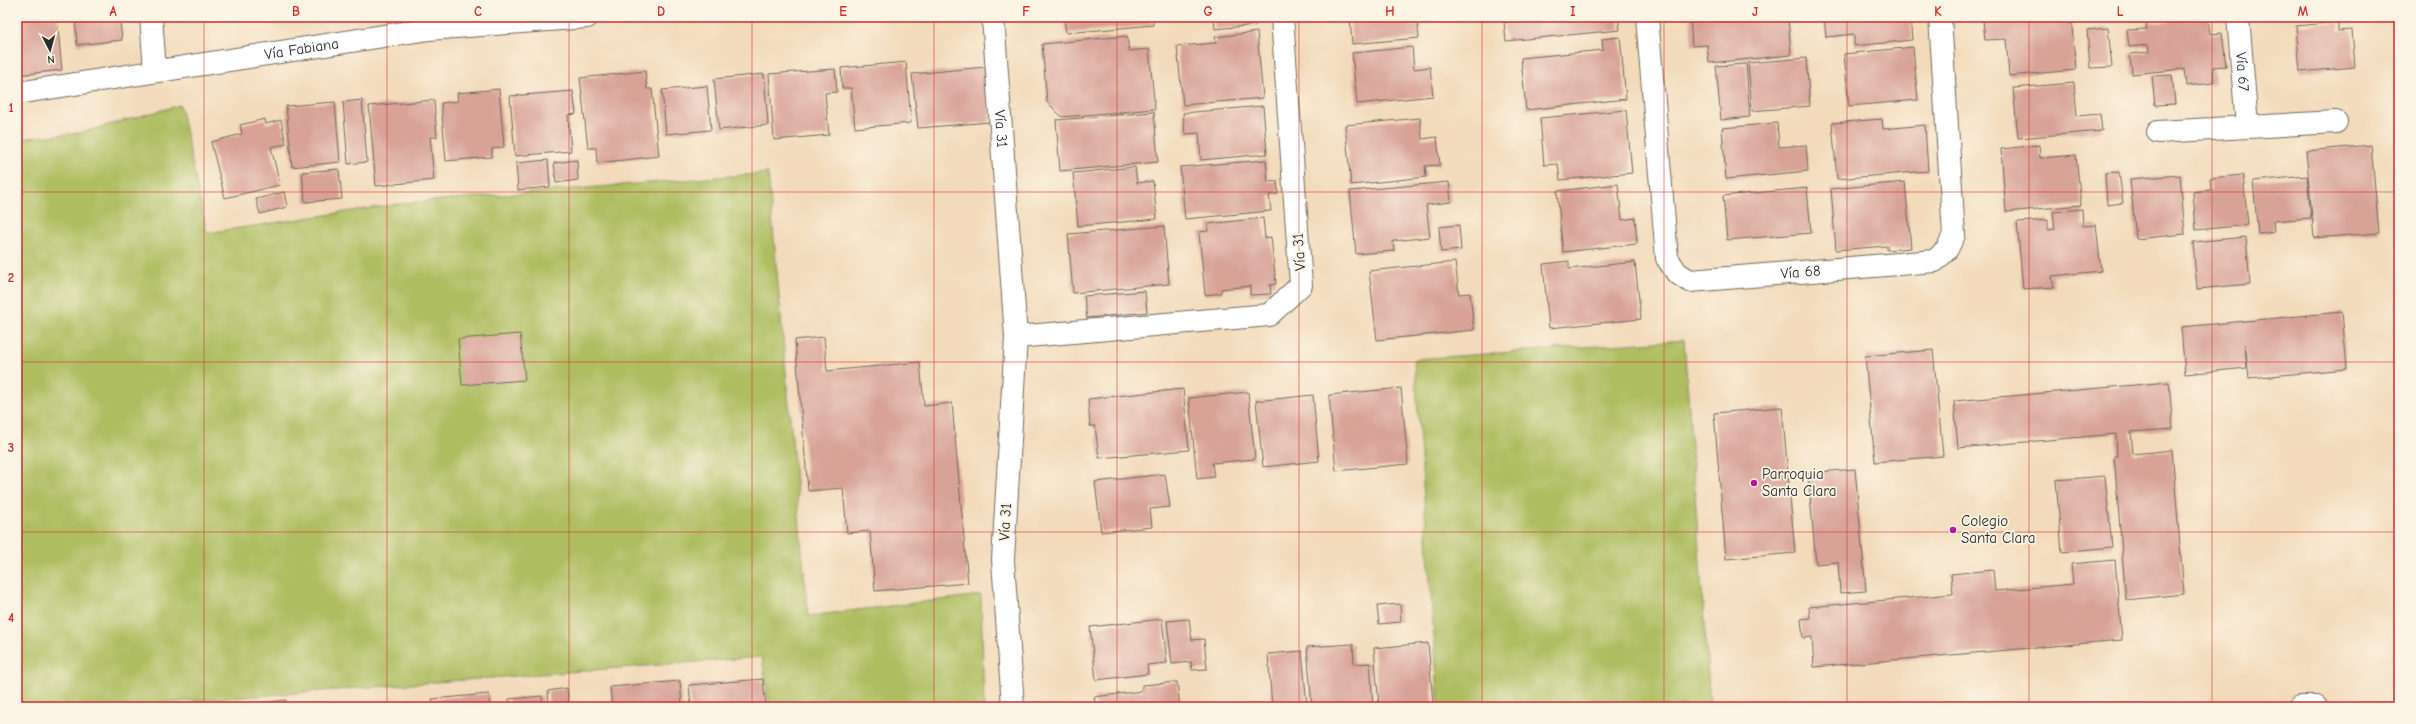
<svg xmlns="http://www.w3.org/2000/svg" width="2416" height="724" font-family="'Comic Neue',sans-serif">
<style>
.green{fill:#aebd60;stroke:#6c7446}
.building{fill:#d8a297}
.lines{fill:none;stroke-linecap:round;stroke-linejoin:round}
.street-casing{stroke:#71685d;stroke-width:24}
.street{stroke:#fff;stroke-width:22}
.grid{fill:none;stroke:#d62828;stroke-width:1;stroke-opacity:0.55}
.poi-dot{fill:#b5179e;stroke:#fcf5e5;stroke-width:1.5}
.labels{text-anchor:middle;stroke-width:3.5;stroke-linejoin:round;paint-order:stroke}
.street-label{font-size:15px;fill:#2b2b2b;stroke:#fcf5e5}
.poi-label{font-size:15px;fill:#2b2b2b;stroke:#fcf5e5;text-anchor:start}
.neatline{fill:none;stroke:#d62828;stroke-width:1.5}
.grid-label{font-size:13px;text-anchor:middle;font-weight:bold;fill:#d62828}
</style>
<rect width="100%" height="100%" fill="#fcf5e5"/>
<filter id="ink" filterUnits="userSpaceOnUse"><feTurbulence type="fractalNoise" baseFrequency=".025" numOctaves="2"/><feDisplacementMap in="SourceGraphic" scale="8" xChannelSelector="R" yChannelSelector="G"/><feConvolveMatrix kernelMatrix="1 2 1 2 8 2 1 2 1" color-interpolation-filters="sRGB"/></filter>
<filter id="wash" filterUnits="userSpaceOnUse"><feTurbulence type="fractalNoise" baseFrequency=".012" numOctaves="4" result="noise"/><feDisplacementMap in="SourceGraphic" scale="16" xChannelSelector="R" yChannelSelector="G"/><feGaussianBlur stdDeviation="0.9" result="paint"/><feColorMatrix in="noise" values="0 0 0 0 0 0 0 0 0 0 0 0 0 0 0 0 0 1.4 0 .05"/><feComposite in="paint" operator="in"/></filter>
<g filter="url(#wash)">
<rect width="100%" height="100%" fill="#f2daba"/>
<path class="green" d="M180,105L207,233L405,203L768,173L808,616L981,595L984,707H769L762,657L114,707H17V139L80,133Z
M1684,340L1710,704L1671,707H1439L1414,359Z"/>
<g id="blocks">
<path class="building" d="M17,17H57L62,70L17,75Z
M75,17H135V20L120,21L122,40L77,45Z
M1064,17H1153V25L1066,33Z
M1214,17H1255L1256,25L1215,29Z
M1350,17H1417L1419,38L1352,44Z
M1528,17H1618L1620,30L1506,41L1504,22L1528,20Z
M1690,17H1788L1791,55L1709,63L1707,45L1692,46Z
M1824,17H1910L1912,40L1854,46V34L1826,37Z
M2013,17H2071L2076,70L2009,76L2006,39L1985,40L1983,19Z
M2208,18L2210,34L2222,33L2226,66L2213,67L2214,83L2186,86L2184,69L2132,74L2130,54L2149,52L2148,45L2129,47L2127,30L2147,29L2146,23Z
M2338,22V31L2352,30L2355,67L2300,72L2296,26Z
M2108,28L2112,67L2090,68L2087,30Z
M1257,32L1263,98L1183,105L1177,46L1216,43L1215,37Z
M1127,36L1129,51L1149,49L1155,109L1062,117L1047,102L1042,44Z
M1620,37L1626,99L1526,110L1521,58L1603,50L1602,39Z
M1412,47L1414,69L1430,67L1433,96L1357,104L1352,53Z
M1913,47L1918,100L1849,106L1844,54Z
M1806,58L1810,106L1752,111L1748,63Z
M906,62L911,123L855,128L851,88H842L841,68Z
M1746,64L1750,117L1721,120L1716,66Z
M985,67L990,122L918,128L912,74Z
M835,69L837,92L825,93L829,135L774,140L769,74Z
M645,71L647,89H652L659,156L597,163L596,148H588L580,78Z
M764,74L768,125L719,130L714,79Z
M2172,75L2175,104L2155,105L2152,76Z
M2074,83L2077,116L2100,114L2102,131L2018,138L2013,88Z
M707,86L711,130L666,134L662,90Z
M499,89L504,147L492,149V157L446,161L441,103L458,101L457,93Z
M573,91L576,114L568,115L571,151L515,156L510,96Z
M362,100L367,162L348,164L343,102Z
M434,100L437,137H430L434,180L376,186L369,106Z
M335,102L340,162L292,167L286,106Z
M1263,106L1267,154L1201,160L1199,133L1185,134L1183,113Z
M1626,110L1632,173L1560,180L1558,164L1544,165L1540,118Z
M1154,112L1158,162L1060,171L1056,120Z
M1420,118L1422,139L1437,137L1440,165L1425,166L1426,177L1351,185L1345,125Z
M265,119L266,124L281,120L286,144L271,147L280,185L225,198L211,142L242,134L240,125Z
M1882,119L1883,129L1925,125L1928,171L1837,179L1832,123Z
M1777,123L1779,147L1806,145L1808,171L1726,179L1722,128Z
M2039,145L2040,158L2076,155L2081,205L2006,212L2001,149Z
M2371,145L2379,233L2314,238L2306,151Z
M548,160L550,187L518,190L516,163Z
M577,160L578,180L556,183L554,163Z
M1266,160L1268,182L1277,181L1278,194L1269,195L1271,211L1185,219L1180,167Z
M1135,167L1137,183L1153,181L1157,219L1078,226L1073,173Z
M339,169L342,199L305,202L302,172Z
M2119,172L2123,203L2107,205L2105,173Z
M2180,175L2185,234L2136,239L2130,179Z
M2243,175L2248,225L2196,230L2193,192L2211,190L2210,178Z
M2307,176L2311,218L2273,221L2274,232L2258,234L2253,181Z
M1449,182L1451,202L1426,205L1430,237L1393,241L1394,251L1356,254L1350,191Z
M1905,182L1911,248L1887,250V246L1836,250L1831,189Z
M1618,184L1622,220L1635,218L1637,244L1563,252L1557,191Z
M1807,188L1811,233L1727,240L1723,196Z
M284,192L287,207L260,214L256,199Z
M2082,209L2083,226L2096,225L2101,271L2052,276L2054,287L2023,289L2017,222L2048,220V230L2055,229L2053,212Z
M1263,218L1265,238L1271,237L1276,284L1270,285L1271,294L1250,295V286L1221,289V293L1205,295L1199,232L1208,231V224Z
M1459,225L1461,250L1441,252L1439,227Z
M1164,226L1169,284L1073,293L1068,234Z
M2246,237L2250,284L2197,289L2193,242Z
M1569,261V269L1635,262L1641,319L1549,328L1543,264Z
M1455,262L1459,294L1470,293L1474,330L1377,340L1369,271Z
M1145,291L1147,312L1087,318L1084,296Z
M2342,312L2347,369L2249,378L2245,344L2247,368L2185,374L2181,327Z
M520,334L525,380L462,385L458,339Z
M824,337L827,371L920,362L924,406L952,403L968,583L875,591L870,531L847,533L843,488L808,491L795,340Z
M1933,350L1943,456L1875,462L1865,356Z
M2169,382L2173,429L2131,432L2133,454L2172,450L2184,594L2126,600L2114,456H2117L2116,434L1958,448L1954,401Z
M1401,388L1408,464L1336,471L1329,395Z
M1183,389L1189,450L1099,458L1095,426H1090L1088,399Z
M1248,392L1255,459L1212,463L1214,477L1197,479L1189,398Z
M1313,395L1319,461L1263,467L1256,401Z
M1782,407L1795,553L1726,559L1714,413Z
M1855,469L1866,591L1840,593L1838,562L1816,564L1808,473Z
M1165,474L1170,507L1150,509L1152,527L1101,532L1095,482Z
M2105,476L2112,547L2062,552L2056,480Z
M2115,560L2122,640L1814,667L1812,637L1803,638L1801,619L1810,618L1809,607L1953,594L1951,574L1993,570L1995,591L2073,584L2071,564Z
M1400,604L1401,622L1379,624L1377,606Z
M1162,619L1167,663L1147,665L1148,674L1096,680L1090,627Z
M1189,619L1192,640L1204,639L1207,669L1192,670L1191,662L1172,664L1167,621Z
M1428,643L1433,703L1379,707L1374,648Z
M1353,644L1354,664L1370,663L1373,707H1312L1307,647Z
M1302,651L1307,707H1272L1268,654Z
M763,679L766,707H691L689,685Z
M680,681L682,707H612L610,687Z
M1177,682L1180,707H1096L1094,697L1142,691V685Z
M567,688L569,707H549L548,691Z
M489,694L490,707H433L432,699Z
M542,696L543,707H509V699Z
M286,700V707H256V703Z"/>
</g>
</g>
<g filter="url(#ink)">
<use href="#blocks" fill-opacity="0" stroke="#71685d" stroke-width="1"/>
<g class="lines">
<g class="street-casing">
<g id="street">
<path d="M151,17L155,71"/>
<path id="s1" d="M993,17L1016,337L1003,560L1013,707"/>
<path id="s2" d="M1647,17L1667,258L1677,273L1690,281L1935,261L1947,249L1954,235L1940,17"/>
<path id="s3" d="M2238,17L2247,126"/>
<path id="s4" d="M17,93L429,29L587,17"/>
<path d="M2158,132L2336,122"/>
<path d="M1016,337L1269,315L1301,285L1282,17"/>
<path d="M2300,707H2316"/>
</g>
</g>
<use href="#street" class="street"/>
</g>
</g>
<path class="grid" d="M204,17V707M387,17V707M569,17V707M752,17V707M934,17V707M1117,17V707M1299,17V707M1482,17V707M1664,17V707M1847,17V707M2029,17V707M2212,17V707M17,192H2399M17,362H2399M17,532H2399"/>
<g class="poi-dot">
<circle cx="1754" cy="483" r="4"/>
<circle cx="1953" cy="530" r="4"/>
</g>
<g class="labels">
<g class="street-label">
<text dy="5" stroke="none"><textPath href="#s4" startOffset="288">Vía Fabiana</textPath></text>
<text dy="5" stroke="none"><textPath href="#s3" startOffset="55">Vía 67</textPath></text>
<text dy="5" stroke="none"><textPath href="#s1" startOffset="112">Vía 31</textPath></text>
<text transform="translate(1299 252) rotate(-94)" y="5">Vía 31</text>
<text dy="5" stroke="none"><textPath href="#s2" startOffset="386">Vía 68</textPath></text>
<text transform="translate(1005 522) rotate(-87)" y="5">Vía 31</text>
</g>
<g class="poi-label">
<text x="1762" y="479">Parroquia<tspan x="1762" dy="17">Santa Clara</tspan></text>
<text x="1961" y="526">Colegio<tspan x="1961" dy="17">Santa Clara</tspan></text>
</g>
</g>
<rect width="2416" height="724" fill="none" stroke="#fcf5e5" stroke-width="44"/>
<g transform="translate(50 50) rotate(174)" stroke="#fcf5e5" stroke-width="3" paint-order="stroke">
<path d="M0-3L7 15L0 10L-7 15Z" fill="#2b2b2b"/>
<text y="-6" font-size="11" font-weight="bold" text-anchor="middle" fill="#2b2b2b">N</text>
</g>
<rect x="22" y="22" width="2372" height="680" class="neatline"/>
<g class="grid-label">
<text x="113" y="16">A</text>
<text x="296" y="16">B</text>
<text x="478" y="16">C</text>
<text x="661" y="16">D</text>
<text x="843" y="16">E</text>
<text x="1026" y="16">F</text>
<text x="1208" y="16">G</text>
<text x="1390" y="16">H</text>
<text x="1573" y="16">I</text>
<text x="1755" y="16">J</text>
<text x="1938" y="16">K</text>
<text x="2120" y="16">L</text>
<text x="2303" y="16">M</text>
<text x="11" y="112">1</text>
<text x="11" y="282">2</text>
<text x="11" y="452">3</text>
<text x="11" y="622">4</text>
</g>
</svg>
